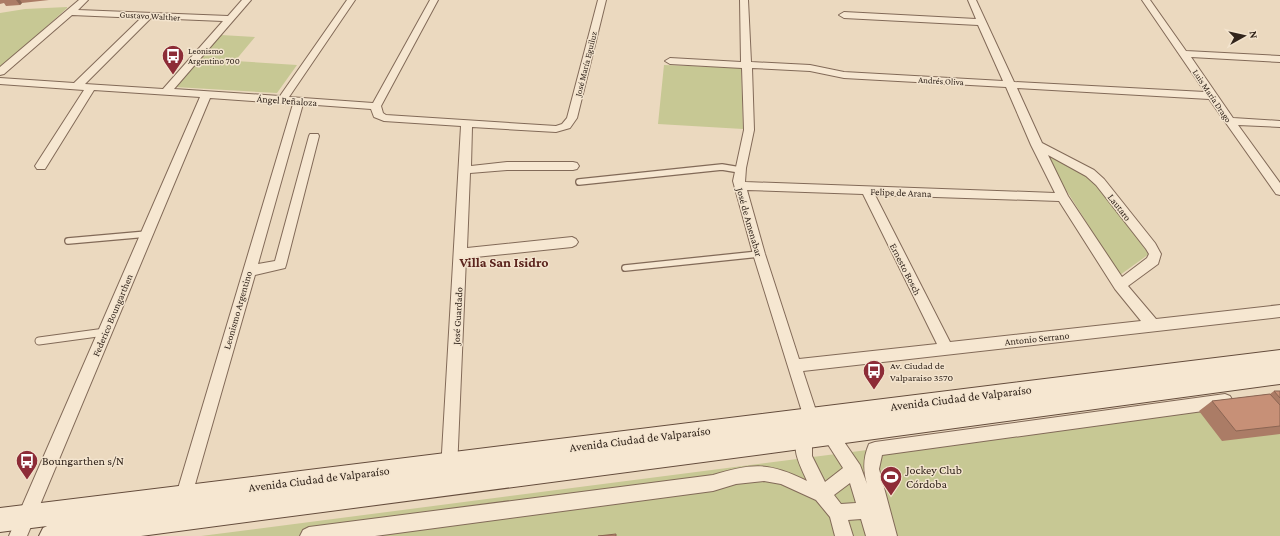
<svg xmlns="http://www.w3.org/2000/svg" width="1280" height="536" font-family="'Crimson Pro',serif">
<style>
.green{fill:#c7c894}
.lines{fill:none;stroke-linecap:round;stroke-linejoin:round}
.service-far1-casing{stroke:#826a58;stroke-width:8}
.service-casing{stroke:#826a58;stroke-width:9}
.minor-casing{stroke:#826a58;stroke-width:2}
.secondary-casing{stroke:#644c3c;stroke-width:2}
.service-far1{stroke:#f6e7d1;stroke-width:5.5}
.service{stroke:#f6e7d1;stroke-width:7}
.minor{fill:#f6e7d1;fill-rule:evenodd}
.secondary{fill:#f6e7d1;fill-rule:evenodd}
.wall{fill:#ab7c66}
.shaded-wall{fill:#8b6553}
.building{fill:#c79077;stroke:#8b6553}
.labels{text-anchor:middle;stroke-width:3;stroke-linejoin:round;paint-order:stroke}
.far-street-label{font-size:9px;fill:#32251c;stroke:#f3e4ce}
.far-poi-label{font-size:9px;fill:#32251c;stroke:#f3e4ce;text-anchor:start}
.street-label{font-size:10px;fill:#32251c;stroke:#f3e4ce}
.poi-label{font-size:10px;fill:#32251c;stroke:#f3e4ce;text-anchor:start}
.near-street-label{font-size:12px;fill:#32251c;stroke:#f3e4ce}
.near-poi-label{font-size:12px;fill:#32251c;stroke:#f3e4ce;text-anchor:start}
.district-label{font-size:14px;font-weight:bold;fill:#5c251e;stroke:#f3e4ce}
</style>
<rect width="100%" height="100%" fill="#ebd9bf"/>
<path class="green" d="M67,7V8L0,69V13L25,9Z
M221,35L255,37L235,61L297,65L277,93L175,87Z
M664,65L741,68L743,129L658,124Z
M1042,152L1094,180L1149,254L1120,275Z
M1280,394V536H201L875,449Z"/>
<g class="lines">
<g class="service-far1-casing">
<path id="service-far1" d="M579,182L722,167L740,170
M68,241L147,234
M625,268L759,254"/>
</g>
<g class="service-casing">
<path id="service" d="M39,341L105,332"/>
</g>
<g class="minor-casing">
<path id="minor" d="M79,0H88L78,10L228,16L242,0H251L174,89L280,96L347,0H355L289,97L373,103L430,0H438L381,106L383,113L386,115L556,126L562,124L567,118L598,0H606L577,118L570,128L556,132L472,127L471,166L507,162H573L577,163L579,166L577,169L573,170H507L470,173L467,248L572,237L576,239L578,242L576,245L572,247L466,258L457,470L455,475L449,478L443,475L441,470L461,126L384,121L374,117L371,109L303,104L258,264L275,261L309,136L310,134H318L319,136L286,265L285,268L255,275L190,502L188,508L182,510L176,508L174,502L293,104L210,98L27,536H9L200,97L94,90L45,169H37L35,166L84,90L0,84V78L74,83L141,18L72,15L4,74L0,75V67ZM151,18L223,21L163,89L85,84Z
M740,0H748L751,62L810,65L844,72L1003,81L978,25L844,18L839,15L844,12L976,19L968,0H976L1014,82L1205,92L1142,0H1150L1186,51L1280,56V62L1191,57L1233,118L1280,121V127L1238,125L1280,183V195L1276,194L1209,99L1017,88L1042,143L1094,170L1104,179L1155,243L1161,254L1158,264L1128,286L1156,319L1280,305V317L803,371L821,426L818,431L813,433L808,431L753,254L733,181L744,130L742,68L670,64L665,61L670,58L741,62ZM752,68L810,71L844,78L1006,87L1031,145L1055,193L745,182L746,168L754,130ZM1048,155L1086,176L1096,185L1146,249L1149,254L1147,258L1122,277L1068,196ZM747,190L863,194L937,344L799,359L765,254ZM875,195L1059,201L1115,289L1141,321L950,342Z
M1225,394L1230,396L1233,401L1230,406L1225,408L882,455L879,469L897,536H866L861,519L848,520L853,536H835L830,517L816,500L781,484L764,481L736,484L713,491L375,536H300L303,530L309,527L713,475C753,463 769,462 807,481C800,465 791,450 798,433L804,431L810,433L812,438V456L825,482L843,468L822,435L824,430L830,428L836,430L860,465L867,484C863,470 863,458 869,444L875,442ZM850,483L856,503L841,504L834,495Z"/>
</g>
<g class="secondary-casing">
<path id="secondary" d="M1280,350V384L786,451L141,536H39L43,528L47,526L0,532V508Z"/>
</g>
<use href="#service-far1" class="service-far1"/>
<use href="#service" class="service"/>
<use href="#minor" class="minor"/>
<use href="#secondary" class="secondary"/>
</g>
<path class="wall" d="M0,0H49L22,3L20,5L6,6L4,3L0,4Z
M1274,391H1280V434L1222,441L1199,411L1212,401L1270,394Z"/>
<path class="shaded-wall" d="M16,0H20L22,3L20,5Z"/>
<path class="building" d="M1274,391H1280V398Z
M1270,394L1280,405V426L1236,431L1212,401Z
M616,534V536H598Z"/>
<defs>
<g id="bus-pin" transform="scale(1.15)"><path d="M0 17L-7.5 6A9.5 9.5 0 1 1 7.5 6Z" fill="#8d2c37" stroke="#f3e4ce"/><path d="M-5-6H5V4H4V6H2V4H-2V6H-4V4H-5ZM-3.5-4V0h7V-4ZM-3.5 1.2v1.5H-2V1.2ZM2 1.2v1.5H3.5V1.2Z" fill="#fff"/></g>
<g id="stadium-pin" transform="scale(1.15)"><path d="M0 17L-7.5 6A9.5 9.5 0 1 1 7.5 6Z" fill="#8d2c37" stroke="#f3e4ce"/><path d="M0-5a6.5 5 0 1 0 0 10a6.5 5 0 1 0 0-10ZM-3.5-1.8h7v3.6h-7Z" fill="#fff"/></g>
</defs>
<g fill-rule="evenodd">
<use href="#bus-pin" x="173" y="56"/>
<use href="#bus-pin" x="874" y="371"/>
<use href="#bus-pin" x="27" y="461"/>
<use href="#stadium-pin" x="891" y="477"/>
</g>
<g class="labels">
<g class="far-street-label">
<text transform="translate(150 16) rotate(3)" y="3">Gustavo Walther</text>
<text transform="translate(586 64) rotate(-76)" y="3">José María Eguiluz</text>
<text transform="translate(941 81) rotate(3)" y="3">Andrés Oliva</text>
<text transform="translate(1212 96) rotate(56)" y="3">Luis María Drago</text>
</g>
<g class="far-poi-label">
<text x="188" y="54">Leonismo<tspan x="188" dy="10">Argentino 700</tspan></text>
</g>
<g class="street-label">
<text transform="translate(287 100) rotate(4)" y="4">Ángel Peñaloza</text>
<text transform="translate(901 192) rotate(2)" y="4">Felipe de Arana</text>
<text transform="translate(1120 207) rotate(52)" y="4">Lautaro</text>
<text transform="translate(750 222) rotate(74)" y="4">José de Amenabar</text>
<text transform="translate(906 269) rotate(63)" y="4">Ernesto Bosch</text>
<text transform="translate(237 310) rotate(-74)" y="4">Leonismo Argentino</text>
<text transform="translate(112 315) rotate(-67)" y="4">Federico Boungarthen</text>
<text transform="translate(457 316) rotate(-87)" y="4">José Guardado</text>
<text transform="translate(1037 338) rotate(-6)" y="4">Antonio Serrano</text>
</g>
<g class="poi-label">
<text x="890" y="369">Av. Ciudad de<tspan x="890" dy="12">Valparaiso 3570</tspan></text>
</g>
<g class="near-street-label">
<text transform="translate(961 398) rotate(-7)" y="4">Avenida Ciudad de Valparaíso</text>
<text transform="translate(640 439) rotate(-7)" y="4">Avenida Ciudad de Valparaíso</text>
<text transform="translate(319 479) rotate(-7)" y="4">Avenida Ciudad de Valparaíso</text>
</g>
<g class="near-poi-label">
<text x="42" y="465">Boungarthen s/N</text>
<text x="906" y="474">Jockey Club<tspan x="906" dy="14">Córdoba</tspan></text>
</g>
<g class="district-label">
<text x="504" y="267">Villa San Isidro</text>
</g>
</g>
<g transform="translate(1244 36) rotate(82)" stroke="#f3e4ce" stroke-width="3" paint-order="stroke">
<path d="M0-3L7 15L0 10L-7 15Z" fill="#32251c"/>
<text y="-6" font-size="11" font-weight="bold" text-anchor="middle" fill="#32251c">N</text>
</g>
</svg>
